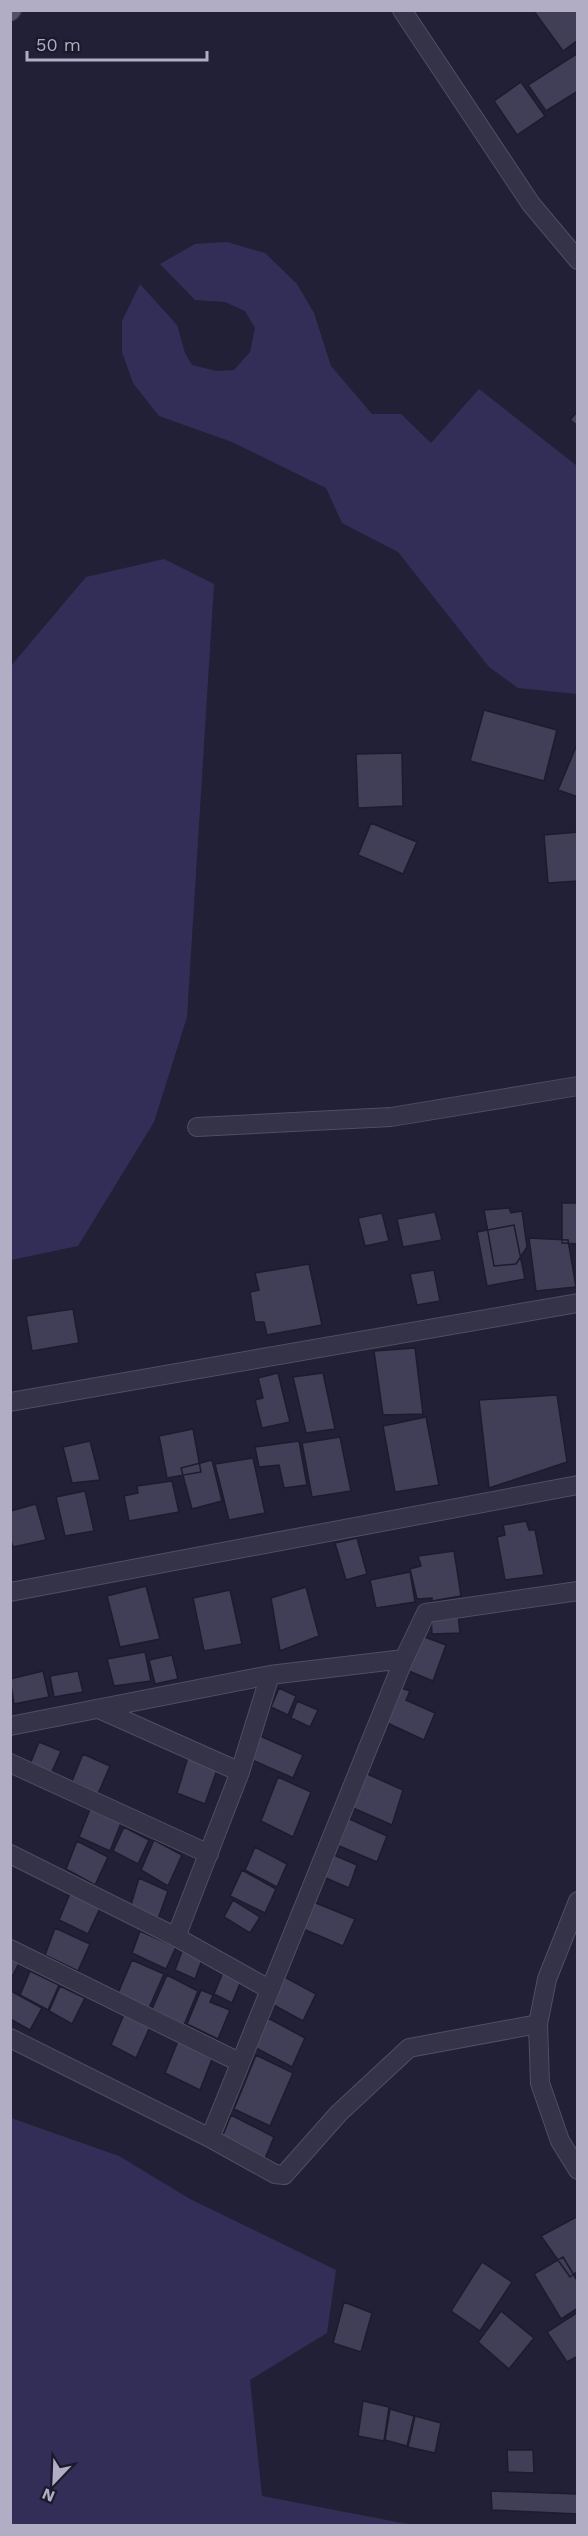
<svg xmlns="http://www.w3.org/2000/svg" width="588" height="2536" font-family="'Work Sans',sans-serif">
<style>
.water{fill:#322e57}
.building{fill:#413e58;stroke:#1d1b2d;stroke-width:1.5}
.lines{fill:none;stroke-linecap:round;stroke-linejoin:round}
.minor-casing{stroke:#504e62;stroke-width:20}
.major-casing{stroke:#3b3a4d;stroke-width:20}
.minor{stroke:#353347;stroke-width:18}
.major{stroke:#535167;stroke-width:18}
</style>
<rect width="100%" height="100%" fill="#222036"/>
<path class="water" d="M227,242L265,253L297,284L314,313L331,366L372,414H401L431,443L479,389L577,466V694L518,688L489,667L398,552L342,523L326,488L232,442L159,416L133,383L122,352V321L140,284L177,325L185,353L192,365L216,371L234,370L250,352L255,328L245,311L225,302L195,300L160,264L195,244Z
M164,559L214,584L187,1017L154,1122L78,1246L11,1260V666L86,577Z
M11,2118L119,2156L190,2199L336,2270L327,2333L250,2380L262,2496L413,2525H11Z"/>
<path class="building" d="M533,10H578V40L563,51Z
M578,53V91L546,111L528,85Z
M521,82L545,116L517,135L494,101Z
M578,411V426L570,420Z
M484,710L557,730L544,781L470,761Z
M578,742V797L558,790Z
M402,753L403,806L358,808L356,754Z
M371,823L417,842L403,874L358,855Z
M578,832V881L548,883L544,835Z
M562,1203H578V1244L562,1243Z
M509,1208L511,1213L522,1211L527,1247L516,1264L494,1266L484,1210Z
M435,1212L442,1240L403,1247L397,1219Z
M382,1213L389,1241L365,1246L358,1218Z
M514,1225L525,1279L487,1286L477,1232Z
M529,1238L568,1240L576,1287L536,1291Z
M309,1264L322,1325L267,1335L264,1322H255L250,1292L259,1290L255,1273Z
M434,1270L440,1301L417,1305L410,1274Z
M73,1309L79,1343L32,1351L26,1316Z
M415,1348L423,1414L383,1415L374,1351Z
M278,1373L290,1422L262,1428L255,1400L263,1398L258,1378Z
M323,1373L335,1429L306,1433L293,1377Z
M557,1395L567,1462L489,1488L479,1400Z
M426,1417L439,1485L395,1492L383,1426Z
M193,1429L201,1472L167,1478L159,1436Z
M340,1437L351,1491L312,1497L302,1443Z
M90,1441L100,1480L72,1483L63,1447Z
M299,1441L307,1485L284,1488L279,1465L259,1467L255,1447Z
M253,1458L265,1513L229,1520L215,1464Z
M212,1460L222,1501L192,1509L181,1468Z
M172,1481L179,1512L129,1521L124,1496L138,1493L137,1486Z
M85,1491L94,1531L65,1536L56,1497Z
M36,1504L46,1540L13,1547L10,1538V1511Z
M526,1521L529,1530H535L544,1575L505,1580L497,1537L505,1535L503,1525Z
M357,1538L367,1574L346,1580L335,1543Z
M454,1551L461,1596L432,1601V1598L417,1599L410,1569L421,1566L418,1556Z
M410,1572L415,1602L376,1608L370,1580Z
M146,1586L160,1639L120,1647L107,1596Z
M306,1587L319,1636L280,1651L271,1598Z
M230,1590L242,1644L204,1651L193,1598Z
M458,1614L460,1633L432,1634L431,1616Z
M422,1636L446,1645L433,1681L409,1671Z
M145,1652L151,1681L114,1686L107,1659Z
M172,1655L178,1679L155,1684L149,1660Z
M43,1671L49,1697L14,1704L10,1679Z
M78,1671L83,1692L54,1697L50,1676Z
M396,1686L410,1691L406,1700L435,1713L424,1740L383,1721Z
M279,1688L296,1696L288,1715L271,1707Z
M297,1701L318,1710L310,1727L291,1718Z
M258,1735L303,1755L293,1778L250,1759Z
M39,1742L61,1751L51,1774L30,1764Z
M83,1754L110,1766L98,1794L72,1781Z
M188,1757L217,1770L205,1804L177,1793Z
M365,1773L403,1790L392,1825L353,1808Z
M278,1777L311,1792L293,1837L261,1821Z
M90,1809L121,1823L110,1851L79,1837Z
M345,1817L387,1836L377,1862L337,1845Z
M124,1827L149,1840L138,1864L113,1851Z
M154,1840L182,1855L168,1886L141,1870Z
M77,1841L108,1857L95,1885L66,1869Z
M255,1847L287,1864L277,1887L245,1870Z
M327,1852L357,1865L349,1888L319,1875Z
M242,1870L276,1889L265,1913L230,1896Z
M139,1878L168,1891L158,1919L130,1908Z
M71,1891L101,1906L88,1934L59,1920Z
M233,1900L260,1917L250,1933L224,1917Z
M311,1901L355,1919L343,1946L301,1928Z
M55,1928L90,1944L78,1971L45,1955Z
M140,1931L176,1947L166,1969L132,1953Z
M182,1951L202,1960L195,1979L175,1970Z
M10,1958L19,1963L10,1981Z
M132,1960L164,1974L149,2008L118,1993Z
M30,1971L59,1985L48,2010L20,1995Z
M223,1972L241,1981L232,2003L214,1994Z
M167,1975L198,1991L184,2025L152,2009Z
M281,1975L316,1994L303,2021L268,2002Z
M60,1986L85,1998L72,2024L49,2011Z
M201,1990L213,1995L210,2002L230,2010L218,2039L187,2024Z
M11,1991L42,2008L30,2030L10,2019Z
M124,2014L150,2027L136,2058L111,2045Z
M268,2018L305,2038L292,2067L254,2047Z
M178,2041L212,2059L200,2090L165,2073Z
M256,2055L293,2073L270,2126L234,2109Z
M231,2115L274,2137L264,2161L221,2140Z
M578,2216V2271L570,2277L541,2236Z
M563,2257L578,2282V2308L561,2319L534,2274Z
M482,2262L512,2282L480,2331L451,2311Z
M344,2302L372,2313L361,2352L333,2343Z
M501,2311L534,2338L509,2369L478,2342Z
M578,2312V2356L567,2362L547,2332Z
M363,2401L389,2407L384,2441L358,2436Z
M390,2409L414,2416L407,2446L385,2440Z
M415,2416L441,2423L435,2453L408,2447Z
M507,2450H533L534,2473L508,2472Z
M491,2491L578,2494V2514L492,2510Z"/>
<g class="lines">
<g class="minor-casing">
<path id="minor" d="M402,10L531,204L578,260
M197,1127L391,1117L578,1086
M10,1402L578,1303
M10,1592L578,1485
M99,1709L240,1772
M10,1726L270,1675L404,1659
M10,1763L209,1854
M10,1854L176,1937L269,1989
M578,1901L547,1979L538,2024L540,2083L560,2141L578,2170
M176,1937L240,1772L270,1675
M10,1949L239,2062
M10,2038L210,2138L404,1659L426,1613L578,1591
M210,2138L275,2174L284,2175L339,2113L409,2048L538,2024"/>
</g>
<g class="major-casing">
<path id="major" d="M10,12L12,10"/>
</g>
<use href="#minor" class="minor"/>
<use href="#major" class="major"/>
</g>
<rect width="588" height="2536" fill="none" stroke="#b0adc4" stroke-width="24"/>
<g transform="translate(54 2482) rotate(203)" stroke="#1b192b" stroke-width="4.5" paint-order="stroke">
<path d="M0-4.5L10 22L0 15L-10 22Z" fill="#b0adc4"/>
<text y="-9" font-size="16" font-weight="bold" text-anchor="middle" fill="#b0adc4">N</text>
</g>
<path d="M27 51v9h180v-9" fill="none" stroke="#b0adc4" stroke-width="3"/>
<text x="36" y="51" font-size="18" fill="#b0adc4" stroke="#1b192b" stroke-width="4.5" paint-order="stroke">50 m</text>
</svg>
